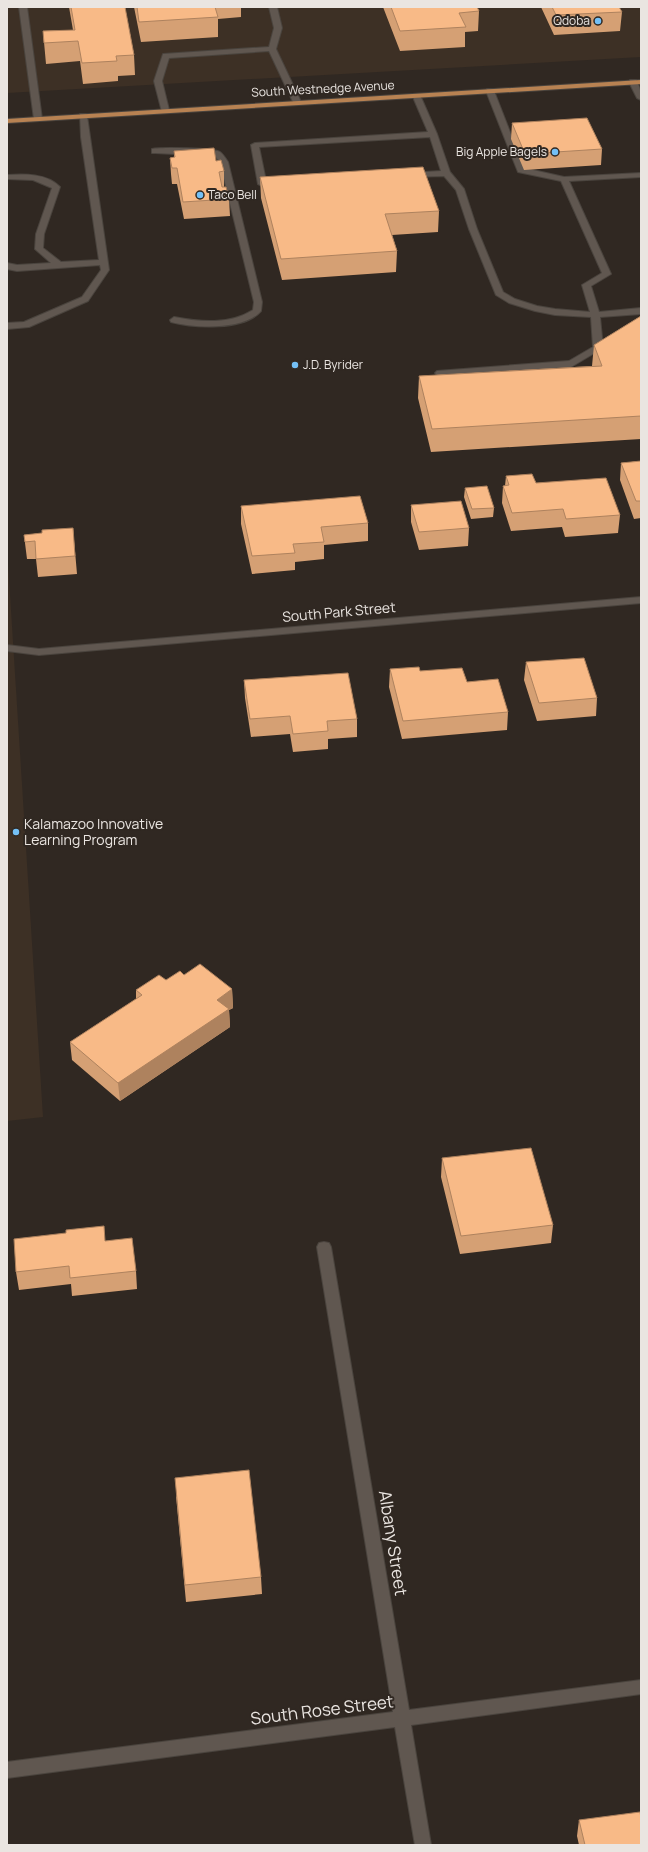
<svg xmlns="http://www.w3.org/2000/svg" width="648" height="1852" font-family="Manrope,sans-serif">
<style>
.built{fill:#3d3025}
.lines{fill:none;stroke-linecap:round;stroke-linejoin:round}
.lane-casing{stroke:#4a443e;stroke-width:2}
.street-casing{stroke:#4a443e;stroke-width:2}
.primary-casing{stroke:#4a443e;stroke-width:2}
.lane{fill:#605750;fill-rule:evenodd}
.street{fill:#605750;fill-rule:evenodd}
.primary{fill:#b88252;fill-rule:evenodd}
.wall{fill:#d5a074}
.shaded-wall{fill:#ae825e}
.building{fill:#f8ba87;stroke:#ae825e}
.poi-dot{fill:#74c0f6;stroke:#302822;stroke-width:1.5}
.labels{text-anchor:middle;stroke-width:4;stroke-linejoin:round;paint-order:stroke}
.far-poi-label{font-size:12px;fill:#eae5e1;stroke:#302822;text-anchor:end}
.far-street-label{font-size:12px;fill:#eae5e1;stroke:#302822}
.street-label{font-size:14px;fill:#eae5e1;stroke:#302822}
.poi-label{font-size:14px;fill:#eae5e1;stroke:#302822;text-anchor:start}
.near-street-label{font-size:17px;fill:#eae5e1;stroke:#302822}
</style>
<rect width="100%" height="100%" fill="#302822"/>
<path class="built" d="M7,7H641V57L7,93Z
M7,547L43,1117L7,1121Z"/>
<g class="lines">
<g class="lane-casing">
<path id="lane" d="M19,7H27L42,119L38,121L34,119Z
M269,7H277L282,28L276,49L301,102L300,104H294L293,102L269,51L169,58L162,81L169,110L165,112H162L154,81L163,54L269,47L274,28Z
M487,89H493L494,91L524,168L564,177L641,173V177L569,181L611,274L591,286L599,312L641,308V314L600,317L603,348L571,367L440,376L437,375L435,373L437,371L569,361L593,347L591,317L555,315L535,311L509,303L496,295L469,229L456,190L444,176L409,177L405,175L409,173L441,171L430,137L259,147L266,181H271L275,183L274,185L262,186L258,184L251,145L255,143L428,132L413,97L414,95H420L437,134L450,172L464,189L477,229L503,292L515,299L537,306L555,309L590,312L582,285L602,273L561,181L518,172L486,91Z
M80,114H86L87,116L109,270L88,301L29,327L7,329V323L24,322L82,297L101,270L100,265L17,271L7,269V263L17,265L51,263L35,249L36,234L52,188L33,180L7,179V175C24,174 47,173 60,187L44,234L43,248L61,262L99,260L81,137Z
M152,149C161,147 214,148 220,152C223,154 226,159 228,162L262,302L261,311C244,331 194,328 171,322L170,320L174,317C200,322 229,325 253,310L254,302L220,162L215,156L155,153H152Z
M7,645L39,649L44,652L39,655L7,651Z"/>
</g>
<g class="street-casing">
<path id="street" d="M630,80H636C640,87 641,92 641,100L637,98L629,82Z
M641,597V603L39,655L34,652L39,649Z
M324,1242L329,1243L331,1247L409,1710L641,1680V1694L411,1725L431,1845H415L395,1727L7,1778V1762L393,1712L317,1247L319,1243Z"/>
</g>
<g class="primary-casing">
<path id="primary" d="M641,80V84L7,123V119Z"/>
</g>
<use href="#lane" class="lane"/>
<use href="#street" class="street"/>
<use href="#primary" class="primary"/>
</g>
<path class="wall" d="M69,7H125L134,55L135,75L118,76V81L83,84L80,61L46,64L43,31L73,30Z
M134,7H241V17L218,19V37L141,42Z
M383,7H477L479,11L478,31L465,32V47L400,51Z
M541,7H619L622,12L620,31L554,35Z
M512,123L602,149L601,165L524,170L511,139Z
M174,151L216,161L224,171V187L229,199L230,216L184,219L177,184H172L171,174L170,158L174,157Z
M260,177L439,211L438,232L392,235L397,251L396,272L282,280L261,198Z
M641,316V439L431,452L418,398L419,376L592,366L594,345Z
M641,461V518L634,519L620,480L621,463Z
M506,476L536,483L620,515L618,533L565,537L562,527L511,531L502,503L503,486H505Z
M465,488L494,508L493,517L471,519L464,497Z
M411,505L469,528L468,546L419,550L411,522Z
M241,506L368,523V541L324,545V559L295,562V570L252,574L241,524Z
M73,528L77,574L38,577L36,559H27L24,535L42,533Z
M526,662L597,698L596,716L537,721L524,680Z
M390,669L420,671L467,682L508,712L507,730L402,739L389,687Z
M244,680L357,719V737L328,739V749L293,752L290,734L251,737L245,698Z
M184,975L232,989L233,1008L229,1010L230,1027L120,1101L72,1060L70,1042L136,999V990Z
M442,1158L553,1225L551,1243L460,1254L441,1177Z
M105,1241L136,1271L137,1289L72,1296L71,1284L19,1290L16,1272Z
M176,1496L261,1577L262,1594L186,1602Z
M579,1820L641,1845H579L577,1836Z"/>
<path class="shaded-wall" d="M232,989L233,1008L229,1010L230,1027L120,1101L118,1083L217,1000Z"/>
<path class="building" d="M71,7H125L134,55L116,56L117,61L82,63L78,41L44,43L43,31L75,30Z
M137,7H215L218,17L139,22Z
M391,7H477L479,11L459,13L466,27L400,31Z
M552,7H619L622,12L556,15Z
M587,118L602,149L525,154L512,123Z
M214,148L216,161L221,160L224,171L219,172L222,187H226L229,199L183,202L177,168H172L170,158L175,157L174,151Z
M423,167L439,211L385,214L397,251L281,259L260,177Z
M641,316V416L432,429L419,376L602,366L594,345Z
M641,461V501H636L621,463Z
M532,474L536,483L606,478L620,515L566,519L563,509L512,513L503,486L509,485L506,476Z
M487,486L494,508L472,509L465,488Z
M360,496L368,523L321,527L324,542L293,544L295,553L252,556L241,506Z
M461,501L469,528L419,532L411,505Z
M73,528L75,556L36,559L35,541L25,542L24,535L42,533V530Z
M584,658L597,698L539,703L526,662Z
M419,667L420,671L462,668L467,682L498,679L508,712L403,721L390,669Z
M348,673L357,719L327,721L328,731L293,734L290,716L250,719L244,680Z
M200,964L232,989L217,1000L229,1009L118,1083L70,1042L142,995L136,990L159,975L166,980L180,971L184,975Z
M531,1148L553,1225L461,1236L442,1158Z
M104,1226L105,1241L132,1238L136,1271L70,1278L69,1266L16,1272L14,1239L66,1233V1230Z
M249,1470L261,1577L185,1585L175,1478Z
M640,1812L641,1818V1845H585L579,1820Z"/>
<g class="poi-dot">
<circle cx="598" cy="21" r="4"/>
<circle cx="555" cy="152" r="4"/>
<circle cx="200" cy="195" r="4"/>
<circle cx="295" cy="365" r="4"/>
<circle cx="16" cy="832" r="4"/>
</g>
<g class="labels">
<g class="far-poi-label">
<text x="590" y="25">Qdoba</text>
<text x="547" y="156">Big Apple Bagels</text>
<text x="208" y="199" text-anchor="start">Taco Bell</text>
<text x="303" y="369" text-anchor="start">J.D. Byrider</text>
</g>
<g class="far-street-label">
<text transform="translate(323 89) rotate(-3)" y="4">South Westnedge Avenue</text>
</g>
<g class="street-label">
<text transform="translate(339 612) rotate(-5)" y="5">South Park Street</text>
</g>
<g class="poi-label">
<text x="24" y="829">Kalamazoo Innovative<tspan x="24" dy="16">Learning Program</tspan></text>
</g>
<g class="near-street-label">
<text transform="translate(393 1543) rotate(81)" y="6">Albany Street</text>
<text transform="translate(322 1710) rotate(-7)" y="6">South Rose Street</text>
</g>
</g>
<rect width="648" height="1852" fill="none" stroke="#eae5e1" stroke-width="16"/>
</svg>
